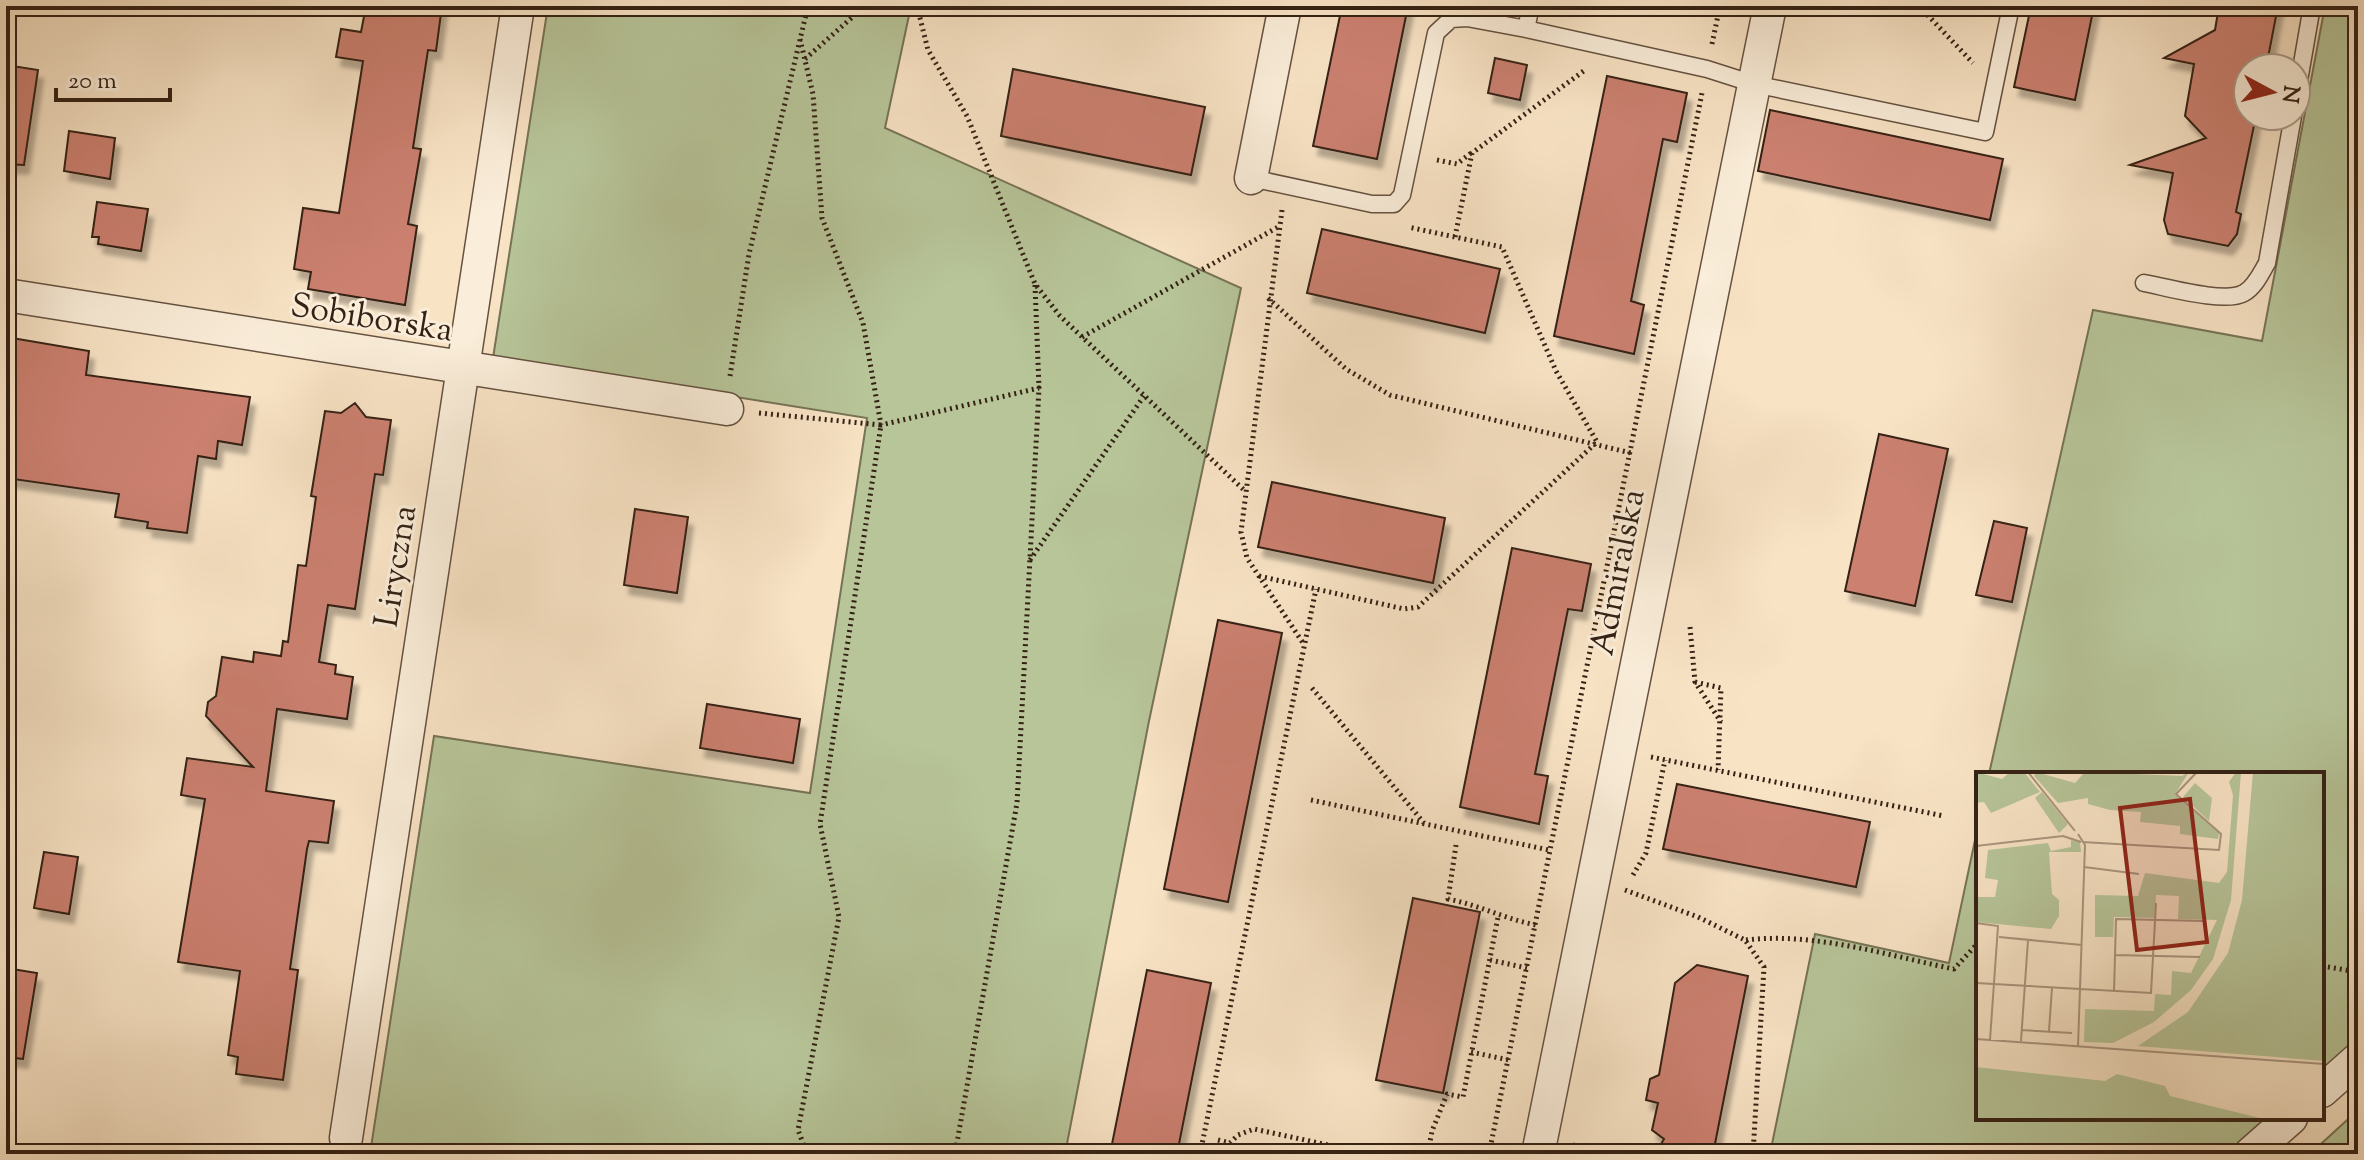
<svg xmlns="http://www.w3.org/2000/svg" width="2364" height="1160" font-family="'Sorts Mill Goudy',serif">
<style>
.green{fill:#b7c599;stroke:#767356;stroke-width:2}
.building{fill:#cb806f;stroke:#342114;stroke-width:2;filter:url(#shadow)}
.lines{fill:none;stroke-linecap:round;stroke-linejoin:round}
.service-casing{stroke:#655240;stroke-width:19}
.minor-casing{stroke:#655240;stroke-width:35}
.path{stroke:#342114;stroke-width:5;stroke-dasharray:2 4;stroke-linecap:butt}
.service{stroke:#faedd9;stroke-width:16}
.minor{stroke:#faedd9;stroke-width:32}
.labels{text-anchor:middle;stroke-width:6;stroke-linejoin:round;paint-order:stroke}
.street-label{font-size:34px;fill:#342114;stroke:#faedd9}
.inset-road{fill:none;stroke:#aa957e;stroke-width:2}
.view{fill:#8f2418;fill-opacity:0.15;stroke:#8f2418;stroke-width:4}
.inset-edge{fill:none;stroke:#342114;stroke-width:4}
</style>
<defs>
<filter id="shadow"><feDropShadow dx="5" dy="9" stdDeviation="2" flood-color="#0004"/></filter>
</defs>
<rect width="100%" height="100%" fill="#f8e3c5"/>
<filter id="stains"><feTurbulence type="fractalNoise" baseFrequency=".0025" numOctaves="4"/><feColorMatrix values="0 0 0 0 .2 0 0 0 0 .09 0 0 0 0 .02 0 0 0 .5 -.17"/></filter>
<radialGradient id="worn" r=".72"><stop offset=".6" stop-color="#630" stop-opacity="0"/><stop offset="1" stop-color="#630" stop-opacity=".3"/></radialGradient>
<path class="green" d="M548,6H911L885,128L1241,288L1149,721L1065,1154H370L434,736L810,793L867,418L493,358Z
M2325,6H2358V1043L2322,1074V774H1989L2093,310L2262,341Z
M1978,826V1118H2271L2230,1154H1770L1815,934L1949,963Z
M2358,1110V1154H2310Z"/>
<path class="building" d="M366,6H442L436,51L428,50L413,148L421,149L408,224L417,226L405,305L308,289L311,272L294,269L303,208L339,213L363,61L336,57L341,29L361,32Z
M1342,6H1408L1377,159L1313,146Z
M2031,6H2094L2075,100L2014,87Z
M2219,6H2278L2266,68H2248V116H2256L2236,212L2241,214L2237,234L2228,246L2168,234L2164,220L2173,173L2130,165L2206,138L2185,116L2194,64L2164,58L2215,30Z
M1495,58L1527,65L1520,100L1488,93Z
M6,65L38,70L24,165L6,164Z
M1013,69L1205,107L1191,175L1001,136Z
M1607,76L1687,93L1677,142L1663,139L1631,301L1644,305L1634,354L1554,336Z
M1770,110L2003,159L1990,220L1758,171Z
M69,131L115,138L110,179L64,171Z
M97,202L148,209L141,251L98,244L99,237H92Z
M1322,229L1500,269L1485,333L1307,293Z
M12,338L89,351L86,375L250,397L242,445L218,441L216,459L198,456L187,533L147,528L148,522L115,517L119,494L6,478V381Z
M355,403L366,417L391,420L383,475L375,474L355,609L328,605L319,662L336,665L335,674L353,677L347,719L277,709L266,791L334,801L328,843L309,841L307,849L290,969L298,970L283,1080L236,1074L238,1057L228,1055L240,971L178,962L205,799L181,795L187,758L253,767L206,716L208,702L216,696L222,657L253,662L254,652L281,656L283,641L288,642L298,565L306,566L316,497L311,496L325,411L341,413Z
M1879,434L1948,449L1915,606L1845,591Z
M1272,482L1445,518L1433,583L1258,547Z
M635,509L688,517L677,593L624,585Z
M1994,521L2027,528L2012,602L1976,595Z
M1512,548L1591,564L1582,611L1568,609L1535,774L1548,776L1539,824L1460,807Z
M1218,620L1282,633L1228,902L1164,889Z
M707,704L800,719L793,763L700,748Z
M1677,784L1870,822L1856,887L1663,849Z
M44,852L78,857L69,914L34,908Z
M1413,898L1480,912L1443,1093L1376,1080Z
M1697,965L1748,976L1713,1154H1680L1658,1149L1664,1139L1652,1130L1658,1103L1646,1100L1650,1079L1659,1075L1675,983Z
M6,968L37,973L23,1059L6,1057Z
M1147,970L1211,983L1177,1154H1110Z"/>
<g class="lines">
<g class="service-casing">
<path id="service" d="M1526,29L1531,6
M2296,98L2312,6
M1251,178L1372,204H1394L1402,195L1436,33L1451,19L1467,18L1526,29L1707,69L1754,84L1985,132L2011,6
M2144,283C2166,287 2225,304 2244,293C2255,287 2261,273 2267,263L2293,116"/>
</g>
<g class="minor-casing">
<path id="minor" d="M1251,178L1285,6
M6,295L727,409
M2322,1091L2358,1059
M346,1138L518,6
M1538,1154L1770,6
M2250,1154L2291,1118"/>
</g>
<path class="path" d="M917,6L928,50L967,116L1035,284L1060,316L1245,491
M1919,6L1973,63
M800,39L813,94L822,218L863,323L881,425L1039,388L1017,803L955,1154
M1712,44L1720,6
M805,59L865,6
M1437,160L1457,164L1471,153
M1282,210L1241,532L1247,558L1303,643
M1455,237L1472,153L1585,70
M1035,285L1039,388
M1268,298L1346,369L1390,395L1631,453
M1082,337L1278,227
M730,376L749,254L808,6
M759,413L881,425L820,824L839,917L798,1130L807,1154
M1030,560L1144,396
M1259,576L1404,609L1418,607L1597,442L1556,371L1502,247L1408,227
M1690,627L1695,682L1721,722
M1695,682L1721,688L1718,770
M2358,686L2353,688L2358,701
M1312,688L1424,823
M1651,757L1944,816
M1311,800L1549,850
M1456,845L1448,899C1479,905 1505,919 1536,925
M1633,875L1646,853L1665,760
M1625,890L1698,917L1745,940L1764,967L1753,1154
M1746,940C1815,932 1886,955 1954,969L1978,943
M1490,960L1527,968
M2322,966L2358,972
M1471,1052L1509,1060
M1218,1140L1230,1143L1238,1135L1254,1129L1370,1154
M1573,1145L1583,1147L1589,1154
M1428,1152L1432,1131L1447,1094L1463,1097L1498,917
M1200,1154L1316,589
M1489,1154L1702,93"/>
<use href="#service" class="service"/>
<use href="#minor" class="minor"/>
</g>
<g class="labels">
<g class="street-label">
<text transform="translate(372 316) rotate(9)" y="12">Sobiborska</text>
<text transform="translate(394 566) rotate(-81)" y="12">Liryczna</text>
<text transform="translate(1616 572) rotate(-79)" y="12">Admiralska</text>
</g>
</g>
<g transform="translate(1976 772)">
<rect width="348" height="348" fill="#f8e3c5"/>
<path d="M0,0L26,7L34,0H48L64,20L15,41L8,30L0,31ZM60,0L99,11L109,0L206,4L213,0L199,22L243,61L242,67L204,62V54L164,50L165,40L134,38L112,32V26L82,31L58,4ZM260,0H265L255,128L237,187L215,218L178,250L137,271L108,270L109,237L178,239L179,222L195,223L196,199L215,201L241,148L202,147L203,124L180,123L179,146L138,145L137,165H119V123L162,124L169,101L243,111L251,100L257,23L253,10ZM277,0H348V289L162,274L212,240L252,181L266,128ZM219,11L236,26L233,49L207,25ZM66,20L92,52L83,61L59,26ZM95,68L104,70L105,80H73L76,122L83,128V144L75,157L0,150V125H19L22,108L9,106L12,78L72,71L75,79L95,75ZM0,295L129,309L141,302L189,314L194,324L292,348H0Z" fill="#b7c599"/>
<path class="inset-road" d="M52,0L99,59M102,62L109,73L102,274M106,70L243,78L245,62L200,22L221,0M0,74L87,64L105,70M108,95L163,102M0,151L22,154L14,268M23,165L106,173M139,183L224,185M0,211L175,221L180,131M138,220L140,147L227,149M45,258L96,261M73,259L76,216M0,267L348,292M45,269L52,168"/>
<path class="view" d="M214,27L231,170L161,178L144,36Z"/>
<rect width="348" height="348" class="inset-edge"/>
</g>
<rect width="2364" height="1160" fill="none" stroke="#f8e3c5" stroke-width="32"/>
<rect x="8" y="8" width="2348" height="1144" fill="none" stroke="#342114" stroke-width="4"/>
<rect x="16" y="16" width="2332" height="1128" fill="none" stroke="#342114" stroke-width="2"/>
<g transform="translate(2272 92) rotate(97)"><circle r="38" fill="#faedd9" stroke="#ab9b8a" stroke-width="2"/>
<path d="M0-6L14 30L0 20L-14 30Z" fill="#8f2418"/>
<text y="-12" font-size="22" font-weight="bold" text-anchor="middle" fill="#342114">N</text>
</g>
<path d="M56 88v12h114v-12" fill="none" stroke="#342114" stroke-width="4"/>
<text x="68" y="88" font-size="24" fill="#342114" stroke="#faedd9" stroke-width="6" paint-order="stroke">20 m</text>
<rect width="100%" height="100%" filter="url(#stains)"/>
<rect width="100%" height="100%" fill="url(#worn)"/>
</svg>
